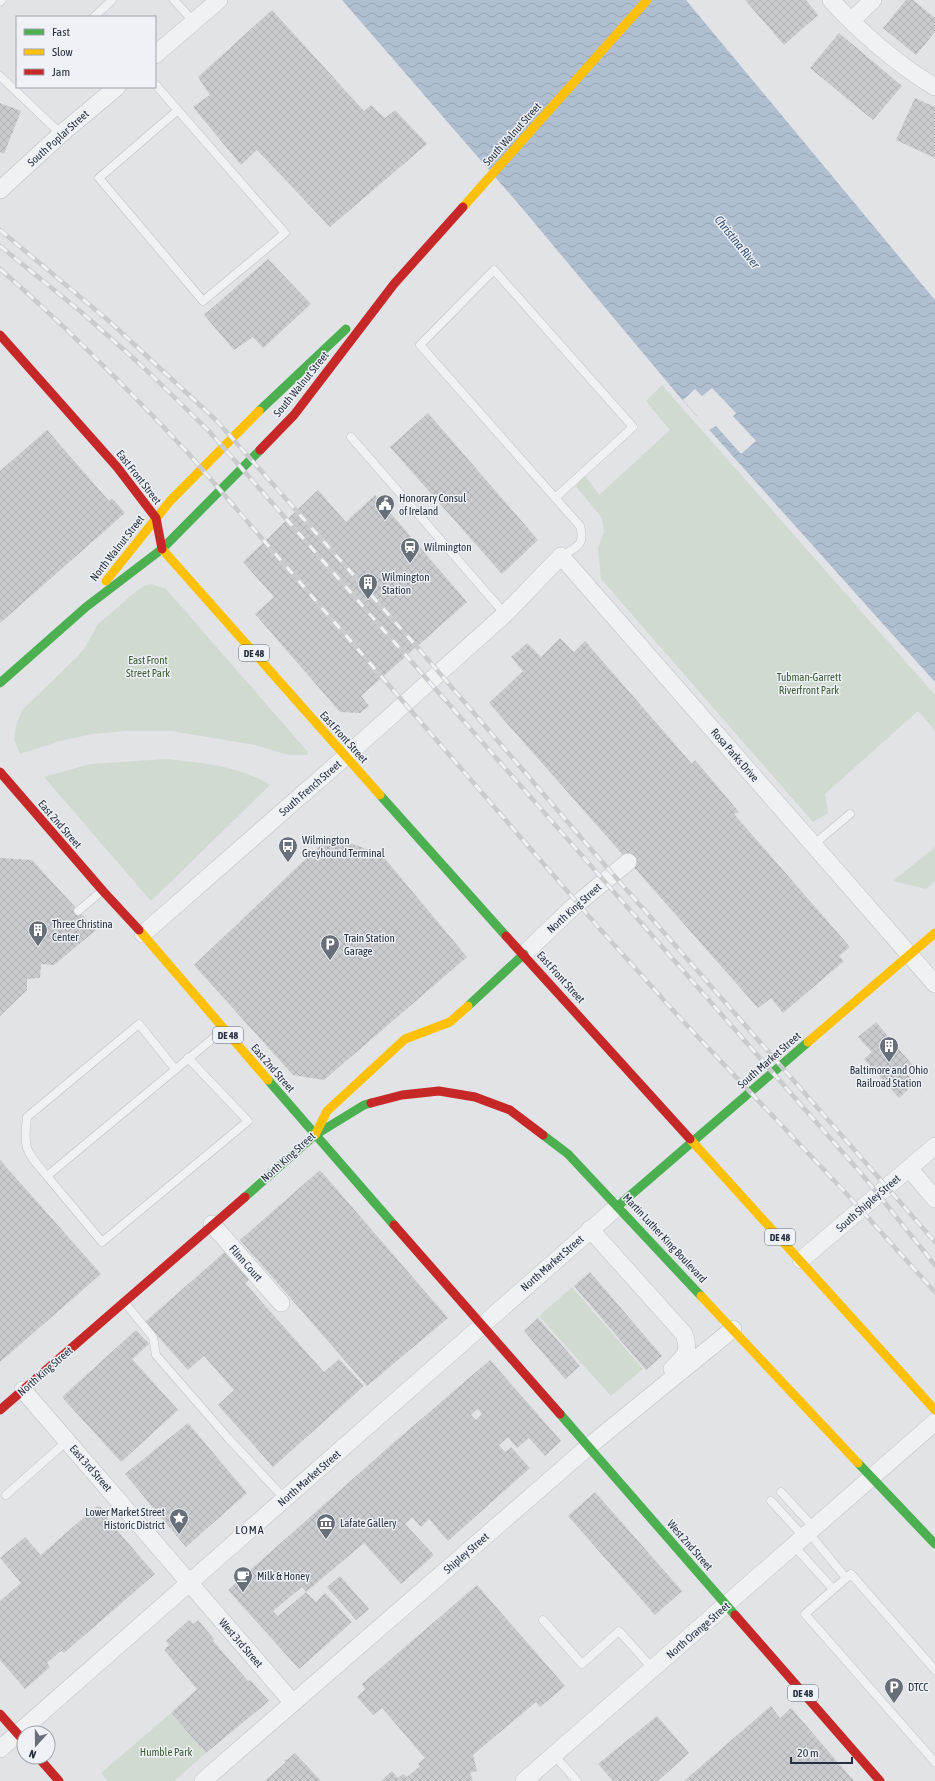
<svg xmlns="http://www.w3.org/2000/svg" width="935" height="1781" font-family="'Asap Condensed',sans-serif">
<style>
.green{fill:#d1dad1}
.water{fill:url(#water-waves)}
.pier{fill:#e1e3e6}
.building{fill:url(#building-cross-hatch);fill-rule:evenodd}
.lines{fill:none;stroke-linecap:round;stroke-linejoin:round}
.lane-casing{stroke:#bfc1c4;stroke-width:9}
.street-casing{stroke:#bfc1c4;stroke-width:18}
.lane{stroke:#f0f1f2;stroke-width:8}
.street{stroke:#f0f1f2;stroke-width:17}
.fast{stroke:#4caf50;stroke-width:9}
.slow{stroke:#ffc107;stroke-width:9}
.jam{stroke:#c62828;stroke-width:9}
.rail-casing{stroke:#c9cbce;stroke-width:4.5}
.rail{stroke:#eef1f5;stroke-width:3;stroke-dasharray:9;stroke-linecap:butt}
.labels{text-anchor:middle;stroke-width:3;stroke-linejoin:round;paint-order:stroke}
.shield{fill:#eef1f5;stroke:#636a76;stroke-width:1}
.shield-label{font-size:10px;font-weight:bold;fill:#28303f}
.street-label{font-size:11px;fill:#28303f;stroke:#eef1f5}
.poi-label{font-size:11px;fill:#28303f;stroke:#eef1f5;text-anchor:start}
.park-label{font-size:11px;fill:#3c5a36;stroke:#eef1f5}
.water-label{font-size:12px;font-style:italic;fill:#334f71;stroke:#eef1f5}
.neighbourhood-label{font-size:12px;letter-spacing:1px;fill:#1a212f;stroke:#eef1f5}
</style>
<defs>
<pattern id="water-waves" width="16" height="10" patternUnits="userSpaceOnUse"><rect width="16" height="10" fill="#b0bfd0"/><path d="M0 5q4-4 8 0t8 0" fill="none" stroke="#97a4b4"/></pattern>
<pattern id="building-cross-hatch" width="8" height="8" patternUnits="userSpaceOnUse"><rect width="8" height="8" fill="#c9cbce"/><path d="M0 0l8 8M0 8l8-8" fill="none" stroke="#adafb2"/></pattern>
</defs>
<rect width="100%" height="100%" fill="#e1e3e6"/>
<path class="green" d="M662,385L935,695V731L918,711L825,794L828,813L813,822L601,579L598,548L604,532L602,518L574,484L584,474L599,495L670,430L646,401Z
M152,584L166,589L308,752L307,755H289L255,745L171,731H125L92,734L60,741L20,754L14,739L16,726L22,710L78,656L86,646L97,625L133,594L144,586Z
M167,759C202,763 240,766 270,785L151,901L44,777L90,764Z
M935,847V881L926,889L893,881Z
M572,1287L643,1369L611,1396L539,1316Z
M171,1713L206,1753L174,1781H108L101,1773Z"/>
<path class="water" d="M342,0H686L935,300V682L678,395L522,208Z"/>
<path class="pier" d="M712,388L736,413L733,416L756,441L741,454L716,426L709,430L683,400L695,389L702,396Z"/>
<path class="building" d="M745,0H806L818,15L784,45Z
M906,0H913L935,18V32L916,55L883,28Z
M272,10L364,111L371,105L385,118L395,110L427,144L330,227L257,150L241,165L193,107L210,95L198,77Z
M839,33L902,86L873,120L810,68Z
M915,98L935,107V158L896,140Z
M0,103L21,111L4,154L0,152Z
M268,259L311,304L263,348L253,337L234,350L204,315Z
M428,413L538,540L502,574L390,447Z
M47,430L109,501L112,498L125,513L0,623V471Z
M318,490L346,522L375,495L467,602L361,696L369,706L360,713L340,712L255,614L274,597L243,562Z
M560,638L574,652L585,641L692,764L695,760L739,812L734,814L850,947L839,956L844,961L783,1013L771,998L758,1008L489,703L523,671L511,657L527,643L541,657Z
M330,836L381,854L467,957L324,1080L293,1075L194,965Z
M0,858L32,860L96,930L54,965L41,964L40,978L27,979V990L0,1016Z
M876,1022L915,1068L907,1074L915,1083L899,1098L864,1059L872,1052L858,1037Z
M0,1160L101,1274L0,1362Z
M320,1170L448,1318L367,1386L240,1240Z
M227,1250L251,1278L245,1283L324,1372L339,1359L364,1386L273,1467L218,1405L234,1390L204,1356L188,1370L145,1322Z
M590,1272L662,1356L646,1370L574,1286Z
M538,1318L580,1366L565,1379L524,1331Z
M136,1330L149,1344L132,1359L178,1410L121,1462L62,1397Z
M490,1360L561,1441L545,1456L529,1438L517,1448L508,1437L499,1445L505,1452L511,1447L530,1468L448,1541L429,1519L421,1527L412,1517L405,1524L434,1555L401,1584L364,1543L306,1592L302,1587L273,1611L278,1616L306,1592L316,1602L325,1593L352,1622L299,1669L228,1590L391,1445ZM478,1409L482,1414L476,1420L471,1415Z
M188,1423L247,1493L186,1547L125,1474Z
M595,1492L682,1591L655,1615L568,1516Z
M97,1506L106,1510L108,1520L155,1574L64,1653L61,1651L47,1663L50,1667L25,1689L0,1660V1601L21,1583L0,1558L25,1537L41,1555Z
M340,1576L369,1609L356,1620L327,1587Z
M477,1585L565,1686L540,1707L536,1702L473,1755L477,1771L470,1773L473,1781H381L392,1771L398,1778L403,1774L407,1777L420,1766L418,1764L425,1758L382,1708L373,1715L357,1697L365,1689L362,1684Z
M189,1620L193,1624L198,1620L214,1639L213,1641L248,1681L250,1680L269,1701L206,1753L171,1713L197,1689L164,1650L169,1645L166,1641Z
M771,1706L780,1718L791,1708L854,1781H684Z
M657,1716L689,1753L658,1781H613L598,1764Z
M295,1753L321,1781H265L286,1762L284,1760L286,1759L287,1760Z"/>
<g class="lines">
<g class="lane-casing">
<path id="lane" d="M174,0L194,22
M0,2L2,0
M94,17L112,0
M0,76L61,134
M155,84L285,233L203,301L99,178L178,110
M351,437L505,614
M555,498L633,427L494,270L420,345L580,526C586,546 575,548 561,556
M813,845L850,814
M78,911L102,891
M175,1069L139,1024L27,1117C23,1150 26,1151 47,1176L223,1030
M47,1176L102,1242L248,1121L188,1058
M124,1302L153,1337L156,1355L229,1439L285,1499
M781,1492L814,1528
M6,1495L67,1441
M771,1501L804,1537
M809,1533L846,1578
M794,1546L833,1589
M543,1620L582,1664L619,1631L653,1669
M935,1670L851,1574L805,1614L935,1762
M554,1755L577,1781"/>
</g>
<g class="street-casing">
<path id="street" d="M831,0C860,32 898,65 935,87
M851,21L873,0
M155,55L219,0
M0,190L61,134L117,87
M143,934L345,757L505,614L561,556L935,984
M524,954L572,908L628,862
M909,1168L935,1199
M212,1224L281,1303
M590,1229L684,1334C691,1353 684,1356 672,1369
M801,1260L935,1146
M23,1390L293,1703
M0,1749L618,1206
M203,1781L588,1447L733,1329
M524,1781L935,1422"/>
</g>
<use href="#lane" class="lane"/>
<use href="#street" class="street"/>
<path class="fast" d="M259,411L346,329
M0,683L86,607L162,549L260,450
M380,795L506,936
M468,1006L524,954
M268,1080L394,1225
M543,1135L568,1154L701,1296
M245,1197L315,1135L364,1105L371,1103
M618,1206L808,1042
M560,1414L735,1615
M858,1463L935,1544"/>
<path class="slow" d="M463,207L647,0
M162,549L380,795
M106,581L170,501L259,411
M139,930L268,1080
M808,1042L935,933
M315,1135L327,1111L405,1039L450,1022L468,1006
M690,1139L935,1410
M701,1296L858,1463"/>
<path class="jam" d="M0,335L117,467L156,518L162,549
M260,450L294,415L394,284L463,207
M0,772L103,891L139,930
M506,936L690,1139
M371,1103L402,1095L439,1091L475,1097L510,1110L543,1135
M394,1225L560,1414
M0,1410L245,1197
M735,1615L880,1781
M0,1714L24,1741
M38,1757L59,1781"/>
<g class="rail-casing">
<path id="rail" d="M0,230L109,321L217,421L418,648L590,848L935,1242
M0,246L80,311L141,365L208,430L860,1172L935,1265
M0,269C67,327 128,389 188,453L600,929L680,1018L844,1191L935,1292"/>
</g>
<use href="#rail" class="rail"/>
</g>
<defs>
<g id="civic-pin" transform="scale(1)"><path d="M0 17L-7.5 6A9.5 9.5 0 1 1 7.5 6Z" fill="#696f79" stroke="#eef1f5"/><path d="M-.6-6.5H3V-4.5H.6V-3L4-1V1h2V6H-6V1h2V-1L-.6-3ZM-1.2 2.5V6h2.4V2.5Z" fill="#fff"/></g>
<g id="station-pin" transform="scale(1)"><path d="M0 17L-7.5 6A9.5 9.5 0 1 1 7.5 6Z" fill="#696f79" stroke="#eef1f5"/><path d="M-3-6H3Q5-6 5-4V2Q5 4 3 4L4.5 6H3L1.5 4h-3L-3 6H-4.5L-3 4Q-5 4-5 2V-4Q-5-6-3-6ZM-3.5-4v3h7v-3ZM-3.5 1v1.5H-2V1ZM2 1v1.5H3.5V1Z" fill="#fff"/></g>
<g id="building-pin" transform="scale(1)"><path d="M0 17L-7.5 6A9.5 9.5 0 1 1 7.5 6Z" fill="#696f79" stroke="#eef1f5"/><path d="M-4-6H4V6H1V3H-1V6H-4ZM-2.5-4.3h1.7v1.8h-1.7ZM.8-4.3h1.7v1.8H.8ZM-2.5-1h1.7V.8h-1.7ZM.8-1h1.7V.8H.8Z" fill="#fff"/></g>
<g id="bus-pin" transform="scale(1)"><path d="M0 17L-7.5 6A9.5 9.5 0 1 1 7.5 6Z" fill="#696f79" stroke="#eef1f5"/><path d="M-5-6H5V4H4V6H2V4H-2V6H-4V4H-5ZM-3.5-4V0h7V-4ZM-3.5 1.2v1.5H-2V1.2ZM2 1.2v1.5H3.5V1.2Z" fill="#fff"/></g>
<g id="parking-pin" transform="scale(1)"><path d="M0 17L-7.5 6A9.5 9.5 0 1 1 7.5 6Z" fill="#696f79" stroke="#eef1f5"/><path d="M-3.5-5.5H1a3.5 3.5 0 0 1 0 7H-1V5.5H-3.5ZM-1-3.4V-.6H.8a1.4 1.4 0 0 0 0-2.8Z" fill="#fff"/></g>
<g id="sight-pin" transform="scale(1)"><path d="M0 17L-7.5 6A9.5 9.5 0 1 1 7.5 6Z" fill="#696f79" stroke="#eef1f5"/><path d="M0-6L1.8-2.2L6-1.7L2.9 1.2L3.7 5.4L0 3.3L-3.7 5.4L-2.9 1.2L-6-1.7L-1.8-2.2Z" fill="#fff"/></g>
<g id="museum-pin" transform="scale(1)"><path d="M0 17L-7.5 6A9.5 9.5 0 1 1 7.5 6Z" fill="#696f79" stroke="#eef1f5"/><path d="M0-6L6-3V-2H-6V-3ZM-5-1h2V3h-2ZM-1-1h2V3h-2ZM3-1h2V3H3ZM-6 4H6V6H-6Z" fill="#fff"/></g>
<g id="cafe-pin" transform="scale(1)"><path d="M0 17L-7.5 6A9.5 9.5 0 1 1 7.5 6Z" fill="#696f79" stroke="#eef1f5"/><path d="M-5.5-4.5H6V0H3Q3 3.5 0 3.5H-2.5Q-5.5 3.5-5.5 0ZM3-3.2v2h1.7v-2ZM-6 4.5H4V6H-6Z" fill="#fff"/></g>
</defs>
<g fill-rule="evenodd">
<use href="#civic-pin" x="385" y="504"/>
<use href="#station-pin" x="410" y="547"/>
<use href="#building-pin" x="368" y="583"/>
<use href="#bus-pin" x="288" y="846"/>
<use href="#building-pin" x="38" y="930"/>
<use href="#parking-pin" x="330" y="944"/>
<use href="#building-pin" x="889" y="1046"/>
<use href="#sight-pin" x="179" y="1518"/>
<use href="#museum-pin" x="326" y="1523"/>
<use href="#cafe-pin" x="243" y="1576"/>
<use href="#parking-pin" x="894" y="1687"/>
</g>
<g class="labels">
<g class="shield">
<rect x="239" y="645" width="30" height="16" rx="3"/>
<rect x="213" y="1027" width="30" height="16" rx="3"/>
<rect x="765" y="1229" width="30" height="16" rx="3"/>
<rect x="788" y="1685" width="30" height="16" rx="3"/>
</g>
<g class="shield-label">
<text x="254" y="657">DE 48</text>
<text x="228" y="1039">DE 48</text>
<text x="780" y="1241">DE 48</text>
<text x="803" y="1697">DE 48</text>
</g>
<g class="street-label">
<text transform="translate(512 134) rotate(-48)" y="4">South Walnut Street</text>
<text transform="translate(58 138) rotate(-42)" y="4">South Poplar Street</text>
<text transform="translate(301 384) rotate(-51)" y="4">South Walnut Street</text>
<text transform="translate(139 477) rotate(52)" y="4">East Front Street</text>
<text transform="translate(117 548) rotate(-52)" y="4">North Walnut Street</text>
<text transform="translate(344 737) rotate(48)" y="4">East Front Street</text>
<text transform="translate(735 755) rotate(49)" y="4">Rosa Parks Drive</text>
<text transform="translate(310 788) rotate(-41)" y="4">South French Street</text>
<text transform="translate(60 824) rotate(49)" y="4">East 2nd Street</text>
<text transform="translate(574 908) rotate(-42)" y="4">North King Street</text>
<text transform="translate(561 977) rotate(48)" y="4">East Front Street</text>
<text transform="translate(769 1060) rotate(-41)" y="4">South Market Street</text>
<text transform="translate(273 1068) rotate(49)" y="4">East 2nd Street</text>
<text transform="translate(288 1157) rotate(-42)" y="4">North King Street</text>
<text transform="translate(868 1203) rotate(-41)" y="4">South Shipley Street</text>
<text transform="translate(665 1238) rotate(47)" y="4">Martin Luther King Boulevard</text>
<text transform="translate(246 1263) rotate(49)" y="4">Flinn Court</text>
<text transform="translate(552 1263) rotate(-41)" y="4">North Market Street</text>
<text transform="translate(45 1371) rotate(-41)" y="4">North King Street</text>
<text transform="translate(91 1468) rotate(49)" y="4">East 3rd Street</text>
<text transform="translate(309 1478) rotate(-41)" y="4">North Market Street</text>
<text transform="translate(690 1545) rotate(49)" y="4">West 2nd Street</text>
<text transform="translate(466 1553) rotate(-41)" y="4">Shipley Street</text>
<text transform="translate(698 1630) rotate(-41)" y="4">North Orange Street</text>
<text transform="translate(241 1643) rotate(49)" y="4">West 3rd Street</text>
</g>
<g class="poi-label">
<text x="399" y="502">Honorary Consul<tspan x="399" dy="13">of Ireland</tspan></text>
<text x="424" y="551">Wilmington</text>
<text x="382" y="581">Wilmington<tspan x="382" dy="13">Station</tspan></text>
<text x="302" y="844">Wilmington<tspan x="302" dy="13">Greyhound Terminal</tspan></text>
<text x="52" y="928">Three Christina<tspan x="52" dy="13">Center</tspan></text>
<text x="344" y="942">Train Station<tspan x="344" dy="13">Garage</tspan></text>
<text x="889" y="1074" text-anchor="middle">Baltimore and Ohio<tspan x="889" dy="13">Railroad Station</tspan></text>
<text x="165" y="1516" text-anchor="end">Lower Market Street<tspan x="165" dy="13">Historic District</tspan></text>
<text x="340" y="1527">Lafate Gallery</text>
<text x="257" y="1580">Milk &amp; Honey</text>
<text x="908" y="1691">DTCC</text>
</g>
<g class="park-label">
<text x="148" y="664">East Front<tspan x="148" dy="13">Street Park</tspan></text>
<text x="809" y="681">Tubman-Garrett<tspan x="809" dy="13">Riverfront Park</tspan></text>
<text x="166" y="1756">Humble Park</text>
</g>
<g class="water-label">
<text transform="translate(737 242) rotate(51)" y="4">Christina River</text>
</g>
<g class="neighbourhood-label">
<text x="250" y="1534">LOMA</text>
</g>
</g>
<rect x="16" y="16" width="140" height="72" fill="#eef1f5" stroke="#9fa4ac"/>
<rect x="24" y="29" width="20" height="6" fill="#4caf50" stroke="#9fa4ac"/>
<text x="52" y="36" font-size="12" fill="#28303f">Fast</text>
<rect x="24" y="49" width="20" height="6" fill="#ffc107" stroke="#9fa4ac"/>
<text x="52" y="56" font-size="12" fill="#28303f">Slow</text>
<rect x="24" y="69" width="20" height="6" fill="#c62828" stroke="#9fa4ac"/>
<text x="52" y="76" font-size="12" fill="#28303f">Jam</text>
<g transform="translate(36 1745) rotate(201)"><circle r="19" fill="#eef1f5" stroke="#9fa4ac"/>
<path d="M0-3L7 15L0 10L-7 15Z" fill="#696f79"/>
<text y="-6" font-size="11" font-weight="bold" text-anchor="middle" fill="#28303f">N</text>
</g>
<path d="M791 1757v6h61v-6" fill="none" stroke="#28303f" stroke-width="2"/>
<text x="797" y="1757" font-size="12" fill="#28303f" stroke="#eef1f5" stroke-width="3" paint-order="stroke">20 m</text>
</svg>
